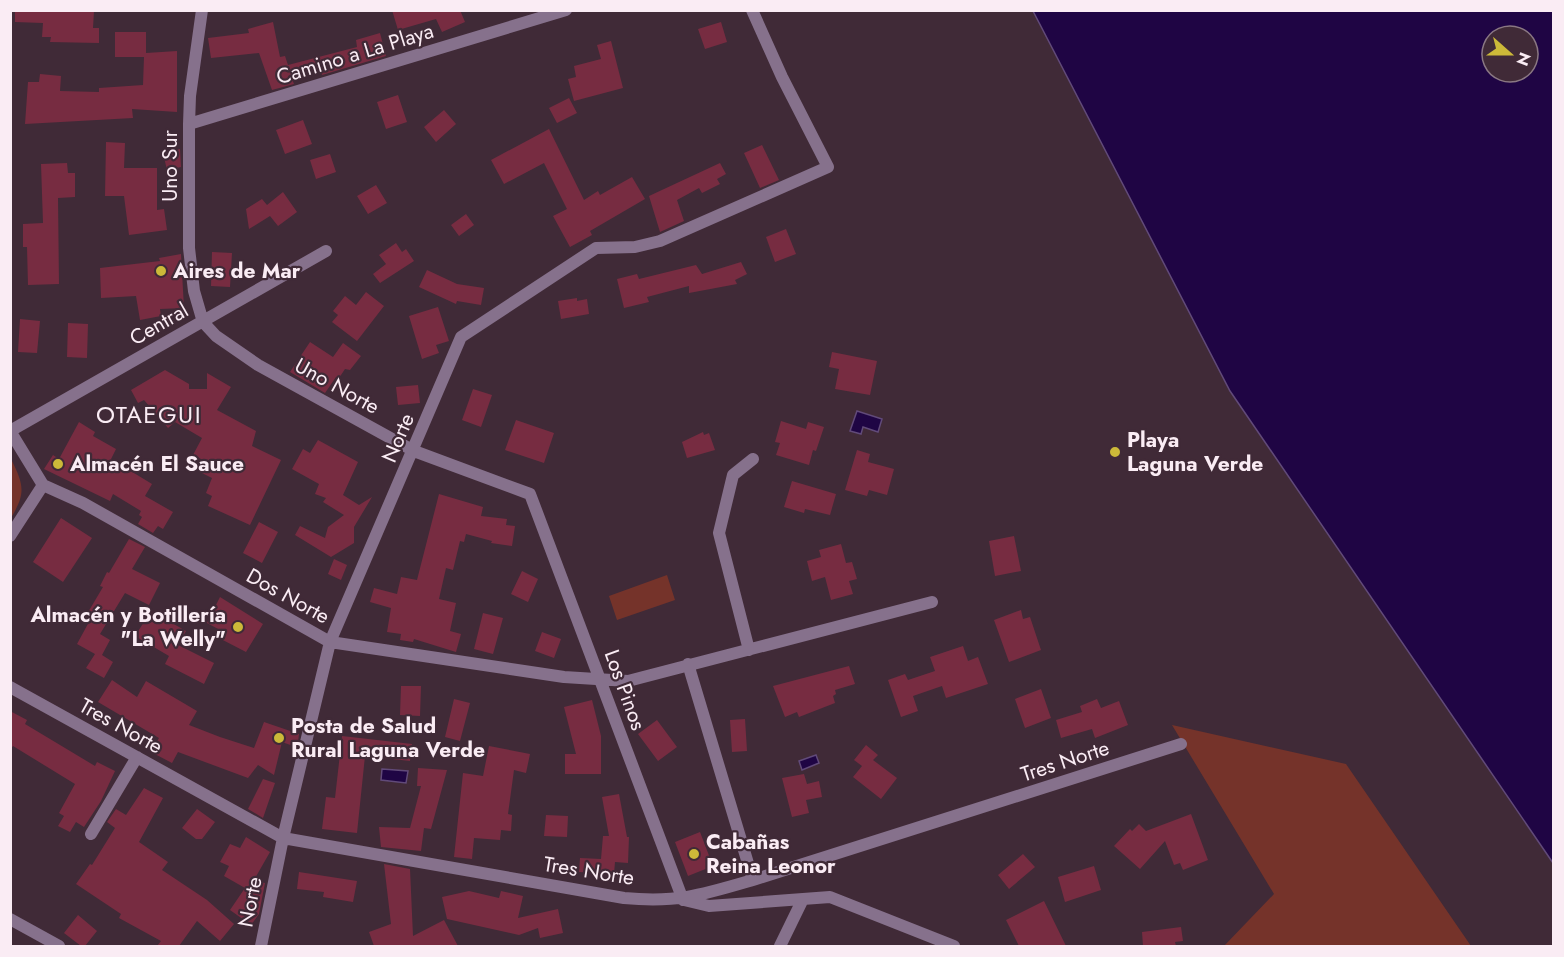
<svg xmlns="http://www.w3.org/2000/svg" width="1564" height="957" font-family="Jost,sans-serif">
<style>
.green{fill:#75332a}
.water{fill:#1f0544;stroke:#614a79;stroke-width:1.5;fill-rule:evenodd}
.building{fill:#772c41}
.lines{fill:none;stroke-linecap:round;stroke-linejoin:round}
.minor{stroke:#86718c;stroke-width:12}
.poi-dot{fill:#ccb939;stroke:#402a37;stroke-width:2}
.labels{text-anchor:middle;stroke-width:4.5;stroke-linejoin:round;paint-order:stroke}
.street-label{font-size:21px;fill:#faecf4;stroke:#402a37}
.poi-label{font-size:21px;font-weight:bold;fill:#faecf4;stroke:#402a37;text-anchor:start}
.quarter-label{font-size:24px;letter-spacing:1.5px;fill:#faecf4;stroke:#402a37}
</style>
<rect width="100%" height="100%" fill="#402a37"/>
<path class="green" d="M11,459C24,485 26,493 11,518Z
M667,575L675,600L617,620L609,596Z
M1172,725L1346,764L1471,946H1224L1274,894Z"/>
<path class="water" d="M1033,11H1553V863L1230,391ZM1492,36H1528V72H1492Z
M857,411L882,419L878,432L863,427L861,434L850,431Z
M816,755L819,763L802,770L799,761Z
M382,769L408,771L406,783L381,780Z"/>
<path class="building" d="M15,10L94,11L93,28H99V43L50,42L51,37H42L43,23L15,22Z
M392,10H460L465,22L442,32L436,19L398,30Z
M273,22L280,57L285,56L288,65L357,47L356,40L380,33L386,56L322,75L321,71L292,79L294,84L272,90L259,53L211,58L208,38L249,33L248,29Z
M721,22L727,42L705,49L698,29Z
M115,32H146V53L177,51V112L132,109L133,118L25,124L28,82H39L40,74L61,76L60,91L99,92V88L143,85L144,57H115Z
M611,41L623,88L574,101L568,79L576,77L574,66L601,59L597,45Z
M398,95L407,122L386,129L377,102Z
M569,98L577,113L557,123L549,108Z
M444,110L456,124L436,142L424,127Z
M303,120L312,144L285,154L276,130Z
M549,129L584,200L598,191L600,195L632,177L645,199L590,231L592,235L570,247L553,216L567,209L544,163L504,184L491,160Z
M106,142L125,143L124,168H157V210L164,209L167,230L129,235L124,196H105Z
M762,145L779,180L760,188L744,153Z
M180,149L181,167L167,170L163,153Z
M330,154L336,172L316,179L310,160Z
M67,163L68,173H75V197L58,198L59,284L28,285L27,247H23V224L43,223L41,164Z
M720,163L726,174L717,179L720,184L702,193L699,188L677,200L684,221L660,232L649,196Z
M376,185L387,203L368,214L357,196Z
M283,192L297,212L278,226L270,216L249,229L246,209L262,199L267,205Z
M466,214L474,225L459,236L451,225Z
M786,229L796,254L775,262L766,237Z
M396,243L402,252L406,249L414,261L380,283L373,274L386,264L379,255Z
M212,252L232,253L230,287L211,286Z
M181,254L184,308L160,309L161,316L140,320L136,296L101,298L100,268L160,261L159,258Z
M741,262L747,274L735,280L737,284L689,293V286L647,297L649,302L624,308L617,279L637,274L639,279L696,265L702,274Z
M427,270L457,284L484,288L481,305L457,301L456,304L419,287Z
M366,292L384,306L357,341L332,322L338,315L333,311L345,296L356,305Z
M577,298V301L587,299L589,314L561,319L558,301Z
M438,307L449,341L436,345L439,353L422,359L409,316Z
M20,319L40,321L37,353L18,352Z
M68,323L88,324L87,358L67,357Z
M310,342L333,357L343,343L361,356L350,370L345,369L339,378L336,377L325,393L290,372Z
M832,352L877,361L870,395L835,389L839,369L829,367Z
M165,370L189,384V389H207V373L231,387L217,410L256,431L252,446L281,460L250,525L208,506L212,496L206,493L212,478L200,472L205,461L193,455L202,438L175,422L168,428L144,400L138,403L131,390Z
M418,385L420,403L398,405L396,387Z
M473,389L492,395L481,427L462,420Z
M516,420L554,433L544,463L505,450Z
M781,421L806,429L808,422L824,427L816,451L813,450L809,465L776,455L780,443L775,442Z
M79,422L95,432L93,436L116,449L111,459L152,484L145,496L173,512L163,529L158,526L153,533L138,524L142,517L139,515L141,511L113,494L110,501L44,469L53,455L59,459Z
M703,432L704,435L709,433L715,450L687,458L682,442Z
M318,440L358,462L343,495L359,505L372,497L354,527V543L331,557L295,535L300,526L325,538L328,527L344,515L323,502L326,498L315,494L319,484L292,469L303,449L310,453Z
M857,450L870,454L868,462L894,469L887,495L869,490L867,496L845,490Z
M792,481L836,494L830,515L805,509L804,513L784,507Z
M439,494L483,507L481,516L507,519L506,525L515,526L512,546L491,543L492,541L466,534L464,542L460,541L453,570L446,568L439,599L456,603L450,631L461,634L456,652L414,639L413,642L400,640L401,634L387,632L391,608L370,602L374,588L397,594L401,577L417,580Z
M61,518L92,538L63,582L33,562Z
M259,522L278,532L262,563L243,553Z
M1014,536L1021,571L995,576L989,541Z
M129,539L145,547L132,569L160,583L149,605L125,593L100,634L110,640L102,655L113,662L104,678L86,668L95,654L77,644L89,622L84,619L103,587L100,586L107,572L109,573Z
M841,544L846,563L852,562L857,579L849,581L853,594L831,600L825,577L812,581L807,561L821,557L819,550Z
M334,559L347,565L341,580L328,574Z
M522,571L538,579L528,602L511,594Z
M220,597L263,624L246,652L217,637L220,630L207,623Z
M1021,610L1023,619L1030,617L1041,650L1009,662L994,620Z
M151,611L186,631L178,645L214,663L204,684L165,664L169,656L135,636Z
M483,613L503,618L493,654L474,649Z
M542,632L561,639L554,658L535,651Z
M963,646L968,661L978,657L988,684L946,698L942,686L913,696L918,711L901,717L888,680L905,674L908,680L935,671L930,657Z
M849,666L855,684L835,690L836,694L833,696L835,703L799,717L797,712L785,717L773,686Z
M112,680L137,697L146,681L197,711L189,725L220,737L254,748L264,722L299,734L298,742L296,747L282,742L274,775L258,765L248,778L178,752L172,763L151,752L159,738L98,702Z
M401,686H421L420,716L400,715Z
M1041,689L1051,718L1025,728L1015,699Z
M454,699L470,703L460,741L445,737Z
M1097,699L1101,708L1119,701L1128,725L1095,738L1092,729L1061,738L1056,720L1082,712L1080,706Z
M592,700L601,736V774H565V754H576L564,707Z
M10,711L27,720L25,724L95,766L97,762L115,771L101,801L84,827L76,822L70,832L58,826L64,816L59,813L75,784L13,746L10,750Z
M745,719L747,751L732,752L730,720Z
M657,720L677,747L658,761L638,734Z
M342,736L412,744L410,761L365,756L357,833L322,829L326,797L335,798Z
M866,745L878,755L873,760L897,778L881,799L853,777L862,766L854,760Z
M489,746L530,754L526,773L514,770L508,814L512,815L511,831L501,830L500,840L474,838L472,859L454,857L463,773L483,776Z
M418,768L447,770L431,829L424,828L421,851L381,847L379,827L410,828L421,786H417Z
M804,774L807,784L819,781L822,797L806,800L809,813L792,817L782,778Z
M263,779L275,783L263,818L248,809Z
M144,788L163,798L139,842L168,862L162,870L207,900L234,924L220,941L197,921L179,946H157L161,941L119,918L121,914L76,884L90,864L92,865L115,828L107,822L116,809L126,815Z
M619,794L627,837H629L628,863L615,862L614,874L579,872L580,858L601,859L603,836H609L602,797Z
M197,809L215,822L202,839H196L182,828Z
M1191,814L1208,860L1183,870L1180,863L1174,865L1165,841L1140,869L1114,846L1130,829L1132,831L1139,824L1146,831Z
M546,815L568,816L567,837L544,836Z
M700,832L713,866L688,876L675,842Z
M246,837L270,852L254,880L265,883L259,914L251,925L230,910L245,888L224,876L229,866L220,862L230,844L240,848Z
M1023,854L1035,867L1009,889L998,875Z
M384,864L410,869L413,936L444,920L458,946H374L369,932L391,924Z
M1094,866L1101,890L1065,902L1058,877Z
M299,872L357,881L353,902L323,897L324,892L297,889Z
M469,891L499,898L501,891L523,896L518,918L558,909L563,933L540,938L538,928L519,935L447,919L442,897Z
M1044,901L1066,946H1019L1006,920Z
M78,915L97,931L85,946H81L64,933Z
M1181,927L1183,941L1175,942L1176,946H1143L1142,932Z"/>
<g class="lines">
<path class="minor" d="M202,10L190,96L189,124V248L194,291L203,322L216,336L258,365L414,451L530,494L683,900
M189,124L566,10
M10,431L43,485L83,503L330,642L564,677L628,681L932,602
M10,431L326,251
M10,536L43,485
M749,650L719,533L733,475L753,459
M688,664L753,880
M10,687L283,838L624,898C678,903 702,895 753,880L1181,744
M91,834L137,757
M684,900L709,906L830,897L954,946
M10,919L59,946
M261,946L283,838L330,642L461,337L596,248L635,247L660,241L828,167L782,77L752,10
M780,946L802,901"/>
</g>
<g class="poi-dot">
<circle cx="161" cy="271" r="6"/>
<circle cx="1115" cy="452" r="6"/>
<circle cx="58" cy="464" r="6"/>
<circle cx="238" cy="627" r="6"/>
<circle cx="279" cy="738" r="6"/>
<circle cx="694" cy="854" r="6"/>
</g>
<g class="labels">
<g class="street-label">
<text transform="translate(355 54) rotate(-17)" y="7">Camino a La Playa</text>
<text transform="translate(170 166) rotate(-90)" y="7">Uno Sur</text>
<text transform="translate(159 324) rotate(-30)" y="7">Central</text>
<text transform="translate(337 386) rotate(29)" y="7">Uno Norte</text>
<text transform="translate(398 438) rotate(-67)" y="7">Norte</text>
<text transform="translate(288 596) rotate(29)" y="7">Dos Norte</text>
<text transform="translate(625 690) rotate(70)" y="7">Los Pinos</text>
<text transform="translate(121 726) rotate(29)" y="7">Tres Norte</text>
<text transform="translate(1065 761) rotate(-18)" y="7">Tres Norte</text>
<text transform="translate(589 871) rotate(9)" y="7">Tres Norte</text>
<text transform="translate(250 902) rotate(-79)" y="7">Norte</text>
</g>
<g class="poi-label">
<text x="173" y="278">Aires de Mar</text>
<text x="1127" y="447">Playa<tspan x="1127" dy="24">Laguna Verde</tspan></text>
<text x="70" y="471">Almacén El Sauce</text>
<text x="226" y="622" text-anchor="end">Almacén y Botillería<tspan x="226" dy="24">"La Welly"</tspan></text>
<text x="291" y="733">Posta de Salud<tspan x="291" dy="24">Rural Laguna Verde</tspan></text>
<text x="706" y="849">Cabañas<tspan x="706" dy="24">Reina Leonor</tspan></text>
</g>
<g class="quarter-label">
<text x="149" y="423">OTAEGUI</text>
</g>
</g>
<rect width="1564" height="957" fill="none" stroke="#faecf4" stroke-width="24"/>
<g transform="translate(1510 54) rotate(111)"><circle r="28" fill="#402a37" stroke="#8a7883" stroke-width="1.5"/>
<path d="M0-4.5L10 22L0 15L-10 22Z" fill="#ccb939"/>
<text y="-9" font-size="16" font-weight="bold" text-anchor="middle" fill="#faecf4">N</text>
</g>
</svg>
